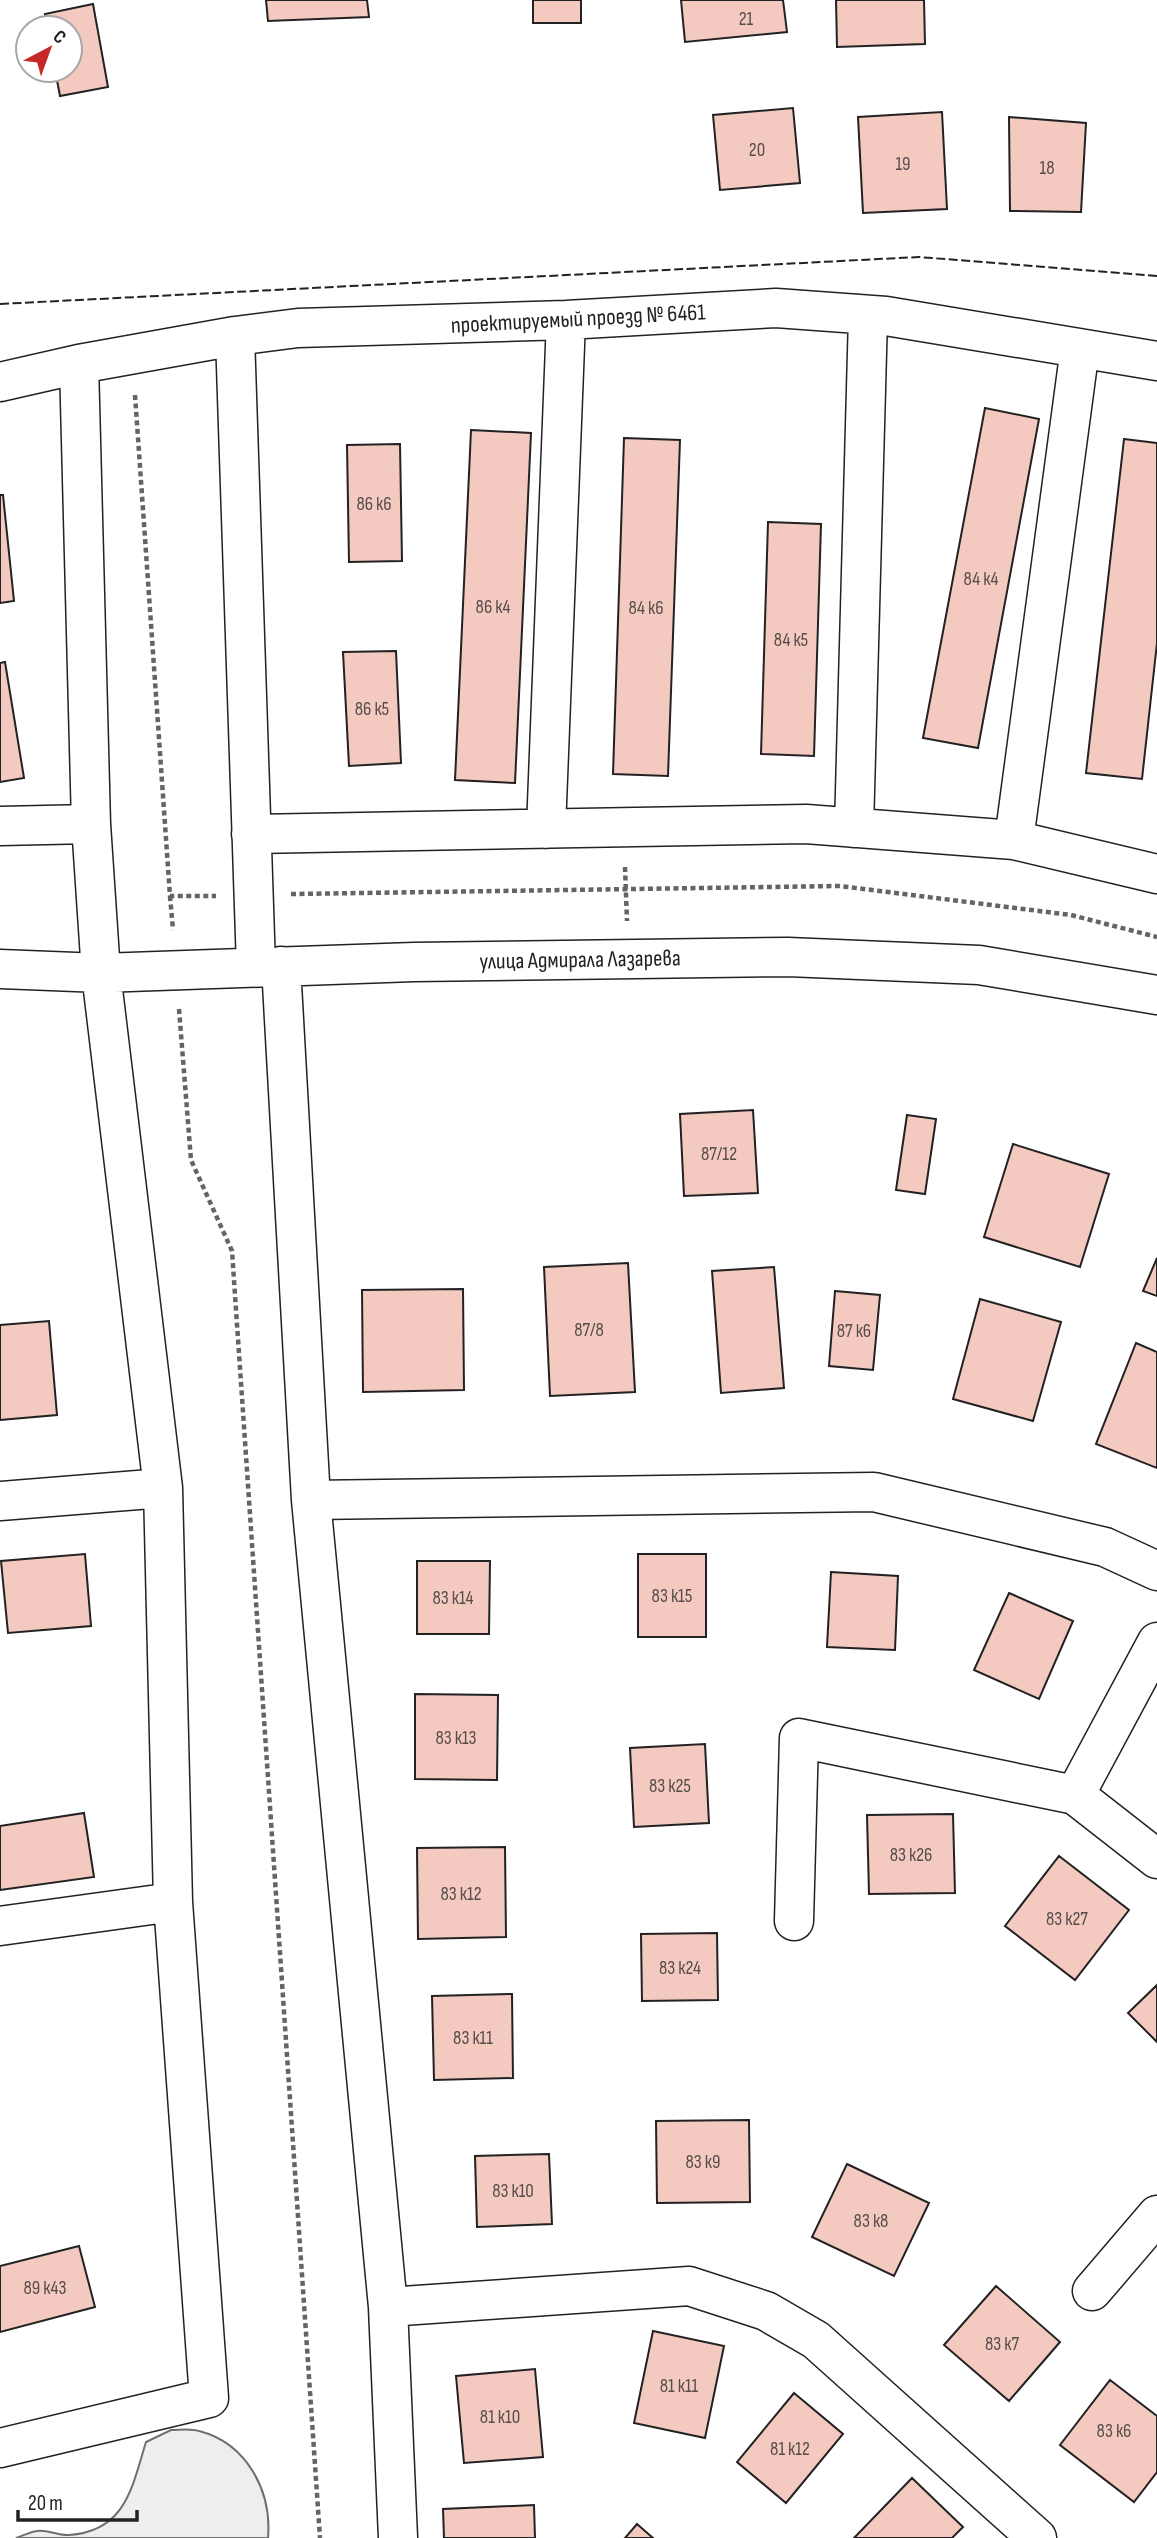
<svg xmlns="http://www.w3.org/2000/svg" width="1157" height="2538" font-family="'Sofia Sans Condensed',sans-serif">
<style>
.green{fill:#eee;stroke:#6f6f6f;stroke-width:2}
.building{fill:#f3c9c0;stroke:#222;stroke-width:2}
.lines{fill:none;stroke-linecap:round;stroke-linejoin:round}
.minor-casing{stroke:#222;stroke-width:41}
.path{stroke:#646464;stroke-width:4.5;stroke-dasharray:5 3.5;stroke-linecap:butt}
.minor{stroke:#fff;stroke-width:38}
.fence{stroke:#222;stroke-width:2;stroke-dasharray:9 3.5;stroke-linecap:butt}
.labels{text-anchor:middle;stroke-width:5;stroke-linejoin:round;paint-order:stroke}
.number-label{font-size:19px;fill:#564c4a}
.street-label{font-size:23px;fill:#222;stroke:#fff}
</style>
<rect width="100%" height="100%" fill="#fff"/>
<path class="green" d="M171,2430C180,2430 190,2428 199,2431C246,2443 272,2490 268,2538H16C22,2536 30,2532 37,2531C47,2529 58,2536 69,2535C126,2531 132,2487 146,2442Z"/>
<path class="building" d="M266,0H367L369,17L268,21Z
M533,0H581V23H533Z
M681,0H783L787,32L685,42Z
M836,0H924L925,44L837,47Z
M93,4L108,87L60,96L55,70H70V28H47L45,14Z
M793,108L800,183L720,190L713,115Z
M942,112L947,209L863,213L858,117Z
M1009,117L1086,123L1081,212L1010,211Z
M985,408L1039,419L978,748L923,738Z
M471,430L531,433L515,783L455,780Z
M624,438L680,440L668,776L613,774Z
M1124,439L1157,443V643L1142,779L1086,773Z
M400,444L402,561L349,562L347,445Z
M0,495H3L14,601L0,603Z
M768,522L821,524L814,756L761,754Z
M396,651L401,763L349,766L343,652Z
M5,662L24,778L0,782V663Z
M753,1110L758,1193L684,1196L680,1114Z
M907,1115L936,1119L925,1194L896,1190Z
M1013,1144L1109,1174L1080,1267L984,1237Z
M1157,1258V1296L1143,1291Z
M628,1263L635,1392L550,1396L544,1267Z
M774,1267L784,1388L721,1393L712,1271Z
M463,1289L464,1390L363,1392L362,1290Z
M835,1291L880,1295L873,1370L829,1366Z
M980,1299L1061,1322L1033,1421L953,1399Z
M49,1321L57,1415L0,1420V1325Z
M1136,1343L1157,1352V1468L1096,1444Z
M85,1554L91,1626L8,1633L1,1561Z
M638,1554H706V1637H638Z
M417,1561H490L489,1634H417Z
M831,1572L898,1576L895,1650L827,1647Z
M1009,1593L1073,1621L1039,1699L974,1670Z
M415,1694L498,1695L497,1780L415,1779Z
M705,1744L709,1823L634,1827L630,1748Z
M84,1813L94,1877L0,1890V1826Z
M953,1814L955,1893L869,1894L867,1815Z
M505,1847L506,1937L418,1939L417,1848Z
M1059,1856L1129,1910L1075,1980L1005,1926Z
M717,1933L718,2000L642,2001L641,1934Z
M1157,1985V2042L1128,2013Z
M512,1994L513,2078L434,2080L432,1996Z
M749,2120L750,2202L657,2203L656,2121Z
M549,2154L552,2224L477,2227L475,2156Z
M847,2164L929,2203L894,2276L812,2237Z
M79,2246L95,2307L0,2332V2266Z
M996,2286L1060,2342L1009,2401L944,2345Z
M653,2331L724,2346L705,2438L634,2423Z
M535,2369L543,2457L464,2463L456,2376Z
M1110,2380L1157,2416V2472L1134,2502L1060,2445Z
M794,2393L843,2434L786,2503L737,2462Z
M912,2478L963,2527L952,2538H854Z
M534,2505L535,2538H444L443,2509Z
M637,2524L653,2538H625Z"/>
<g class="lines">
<g class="minor-casing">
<path id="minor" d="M235,336L256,967
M0,382L79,364L235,336L298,328L566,320L776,308L886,316L1157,361
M0,826L91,824
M854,828L868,316
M546,829L566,320
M251,834L806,824L1014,840L1157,874
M1014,840L1080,348
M281,966L311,1500L388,2307L398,2538
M0,969L101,973L414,962L788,957L979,965L1157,995
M311,1500L874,1492L1105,1547L1157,1571
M0,1501L163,1488
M1075,1795L1157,1642
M794,1921L799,1738L1075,1795L1157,1859
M0,1926L173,1902
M1092,2291L1157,2215
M388,2307L689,2286L766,2311L816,2340L1037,2538
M0,2448L209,2398L173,1902L163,1488L101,973L91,824L79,364"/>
</g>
<path class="path" d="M135,395L170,896H216
M625,867L627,921
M291,894L840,886L1071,915L1157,937
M170,896L173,930
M179,1009L191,1160L232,1251L320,2538"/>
<use href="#minor" class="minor"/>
<path class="fence" d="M0,304L919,257L1157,276"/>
</g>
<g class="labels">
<g class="number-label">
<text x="746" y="25">21</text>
<text x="757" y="156">20</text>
<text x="903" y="170">19</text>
<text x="1047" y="174">18</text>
<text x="374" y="510">86 к6</text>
<text x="981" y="585">84 к4</text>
<text x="493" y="613">86 к4</text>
<text x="646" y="614">84 к6</text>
<text x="791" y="646">84 к5</text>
<text x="372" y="715">86 к5</text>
<text x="719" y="1160">87/12</text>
<text x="589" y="1336">87/8</text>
<text x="854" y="1337">87 к6</text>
<text x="672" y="1602">83 к15</text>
<text x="453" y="1604">83 к14</text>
<text x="456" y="1744">83 к13</text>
<text x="670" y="1792">83 к25</text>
<text x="911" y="1861">83 к26</text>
<text x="461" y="1900">83 к12</text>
<text x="1067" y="1925">83 к27</text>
<text x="680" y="1974">83 к24</text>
<text x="473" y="2044">83 к11</text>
<text x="703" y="2168">83 к9</text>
<text x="513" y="2197">83 к10</text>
<text x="871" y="2227">83 к8</text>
<text x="45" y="2294">89 к43</text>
<text x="1002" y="2350">83 к7</text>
<text x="679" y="2392">81 к11</text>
<text x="500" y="2423">81 к10</text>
<text x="1114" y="2437">83 к6</text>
<text x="790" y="2455">81 к12</text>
</g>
<g class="street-label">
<text transform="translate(578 318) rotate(-3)" y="8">проектируемый проезд № 6461</text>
<text transform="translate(580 959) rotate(-1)" y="8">улица Адмирала Лазарева</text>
</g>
</g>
<g transform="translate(49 49) rotate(41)"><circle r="33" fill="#ffffff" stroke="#a7a7a7" stroke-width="2"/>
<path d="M0-5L12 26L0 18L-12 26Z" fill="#c62828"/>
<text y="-10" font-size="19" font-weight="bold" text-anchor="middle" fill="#222222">С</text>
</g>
<path d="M18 2510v10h119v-10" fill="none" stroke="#222222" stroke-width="3.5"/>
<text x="28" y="2510" font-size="21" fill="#222222" stroke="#ffffff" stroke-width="5" paint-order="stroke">20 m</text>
</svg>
